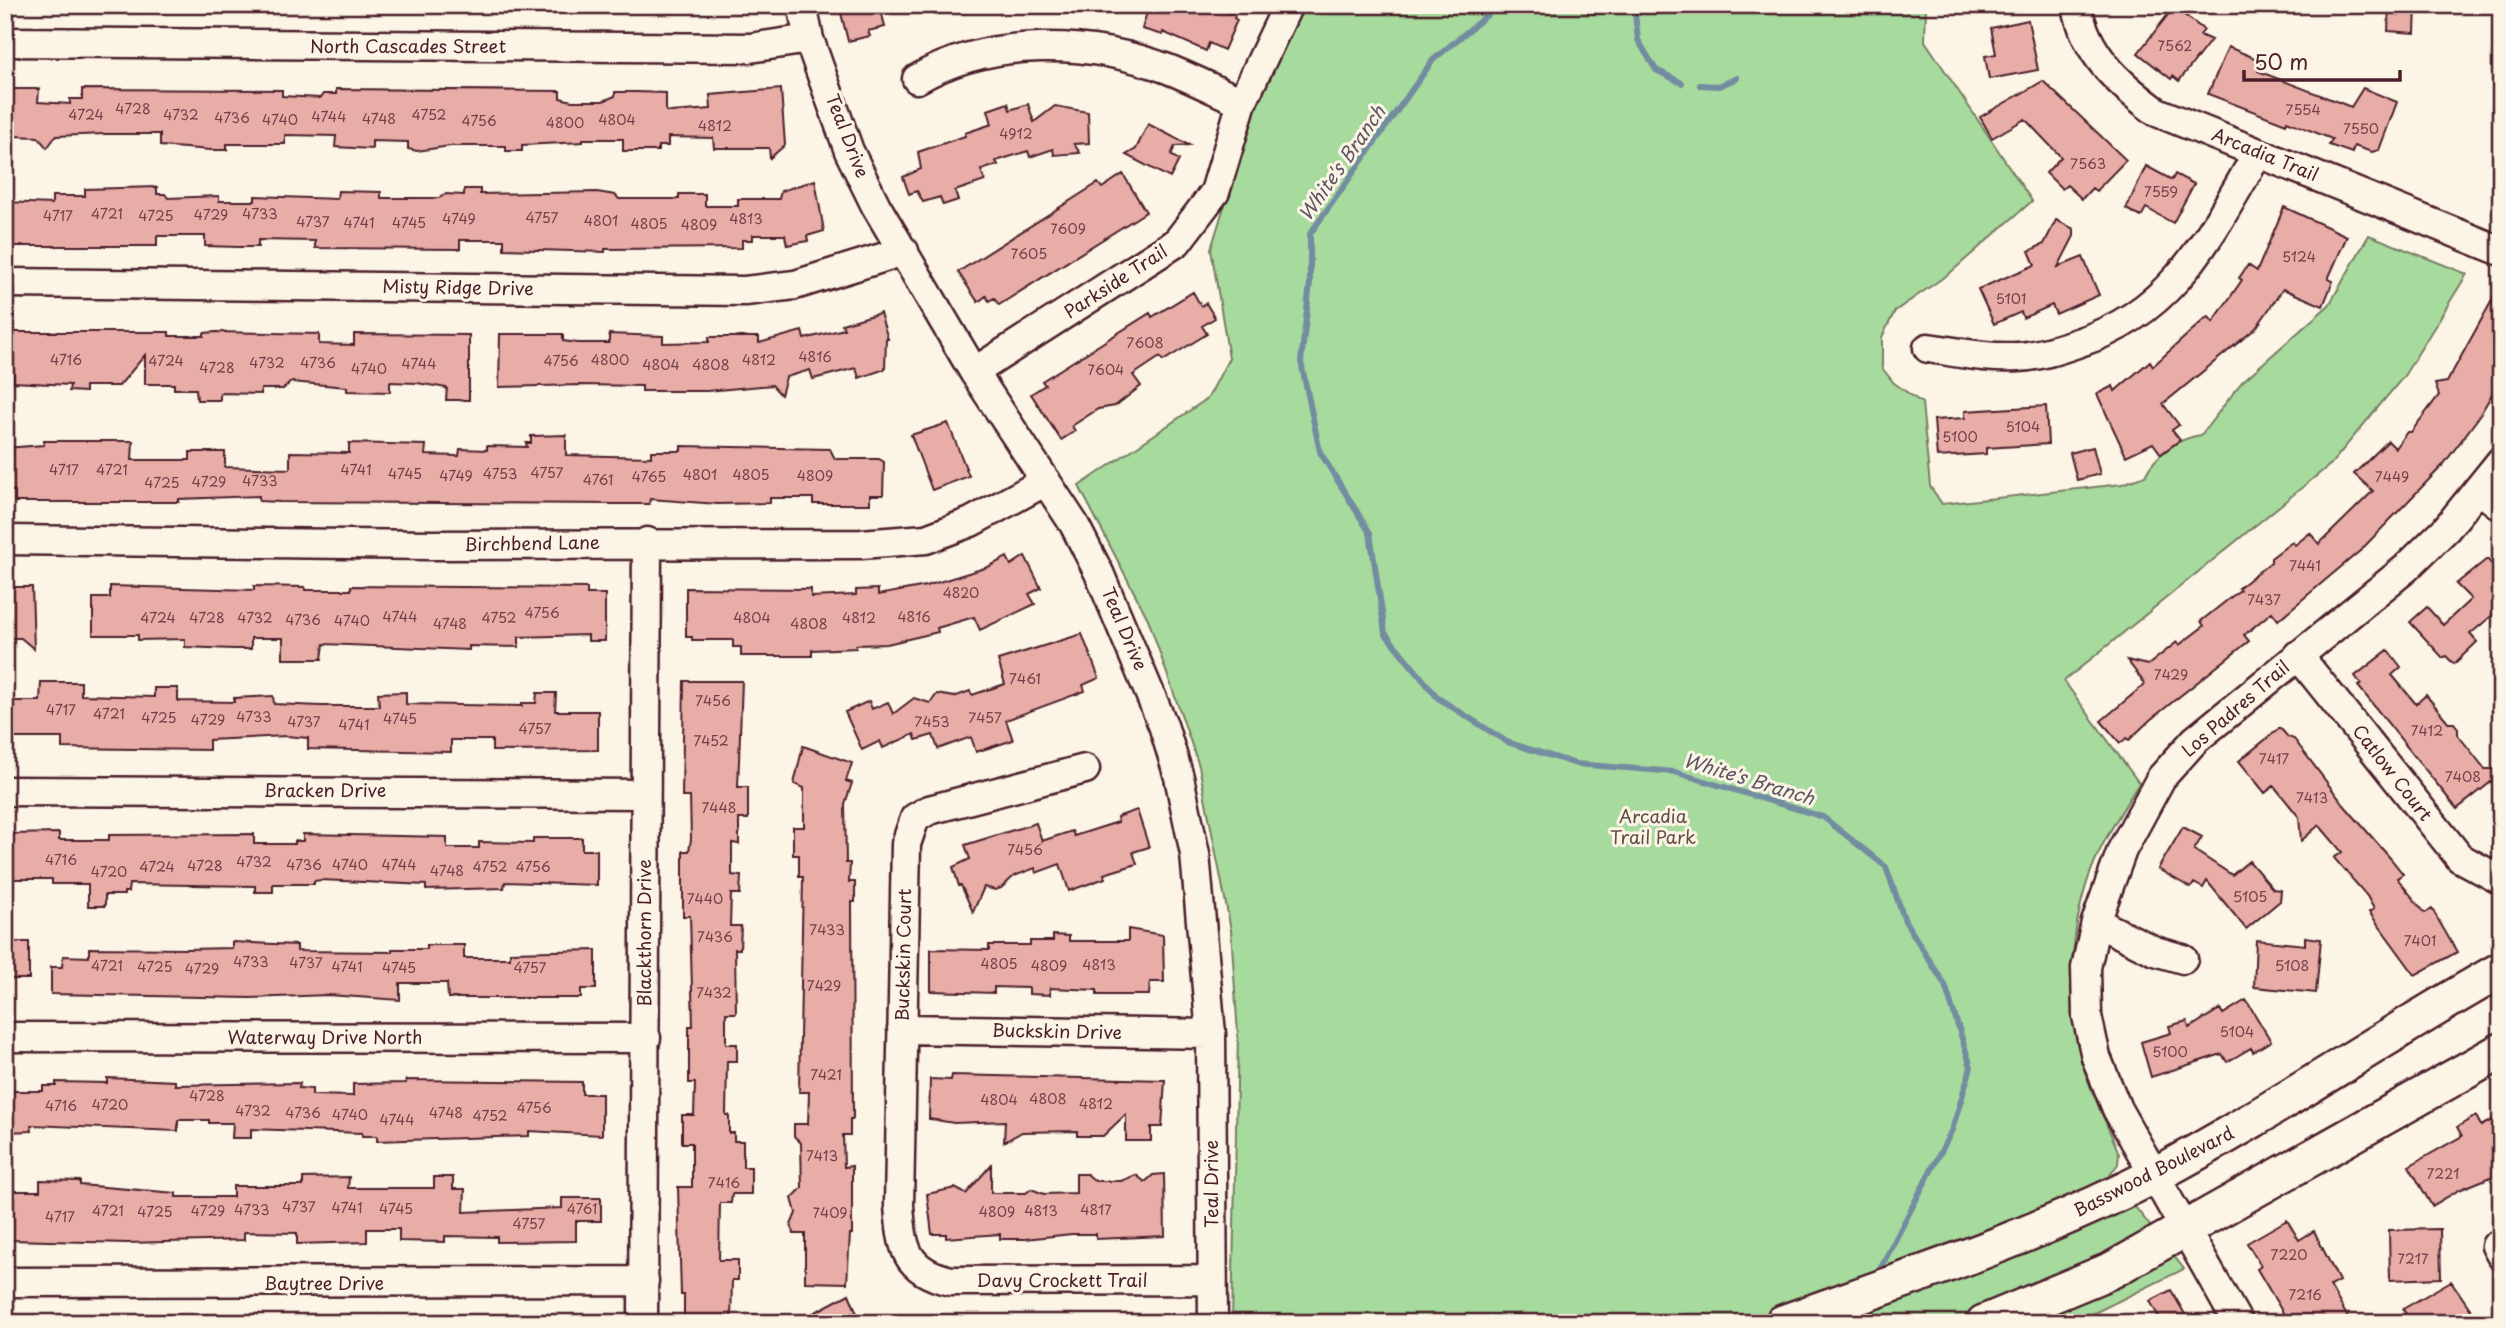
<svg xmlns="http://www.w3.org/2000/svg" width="2506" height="1328" font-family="'Playpen Sans',sans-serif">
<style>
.green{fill:#a7db9d;stroke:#787d64;stroke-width:2}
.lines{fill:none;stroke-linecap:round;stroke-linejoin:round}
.stream{stroke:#738ca1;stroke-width:6}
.building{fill:#e8ada7;stroke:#4a1f2b;stroke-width:2}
.minor-casing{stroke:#4a1f2b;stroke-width:33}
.major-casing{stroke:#4a1f2b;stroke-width:40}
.minor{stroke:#fcf5e5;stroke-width:28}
.major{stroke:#fcf5e5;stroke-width:35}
.labels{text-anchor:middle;stroke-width:6;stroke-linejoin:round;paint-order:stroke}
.number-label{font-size:14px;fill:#72424a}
.street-label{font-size:18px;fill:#4a1f2b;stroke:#fcf5e5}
.park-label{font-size:18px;fill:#614e48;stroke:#fcf5e5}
.water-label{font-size:19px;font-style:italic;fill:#5e5566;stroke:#fcf5e5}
</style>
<rect width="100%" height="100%" fill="#fcf5e5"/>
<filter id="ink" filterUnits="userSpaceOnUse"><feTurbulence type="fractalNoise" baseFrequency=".0143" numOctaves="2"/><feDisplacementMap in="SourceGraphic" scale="14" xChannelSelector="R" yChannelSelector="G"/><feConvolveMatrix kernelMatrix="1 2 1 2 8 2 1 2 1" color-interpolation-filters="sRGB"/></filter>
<g filter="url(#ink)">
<path class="green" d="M1302,5H1926L1925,41L2032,201L1950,273L1895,311L1882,337V368L1894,383L1922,403L1930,486L1942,504L2122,484L2145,476C2154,456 2178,438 2201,435L2242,382L2329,305L2369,235L2467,274L2404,376L2331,464L2064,681L2139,783C2126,804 2112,826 2101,848C2070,911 2066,986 2080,1053C2088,1089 2106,1120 2119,1154L2118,1164L2110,1175L2184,1269L2074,1323H1232L1238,1035L1231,930L1199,766L1148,619L1079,486L1208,398L1229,358L1211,249L1264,77Z"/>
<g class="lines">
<path class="stream" d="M1499,5L1433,60L1310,234V283L1301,362L1320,452L1370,533L1385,633L1438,698L1507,742L1576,764L1675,772L1823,817L1886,867L1905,921L1945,985L1971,1067L1952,1130L1876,1277
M1634,5L1638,40L1656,70L1682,83
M1700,85L1719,86L1737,78
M1852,1323L1860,1308"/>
</g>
<path class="building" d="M839,5H880L885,27L868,31L870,36L848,41Z
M1149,5H1213L1235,15L1234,18L1237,20L1224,50L1209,43L1206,51L1163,32V35L1142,29Z
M2389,5H2416L2415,33L2388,31Z
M2174,7L2204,30L2200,35L2211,40L2179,81L2173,76L2171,79L2138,53Z
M2028,20L2038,70L1989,79L1985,56L1996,54L1991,28Z
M2228,47L2262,61L2258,71L2351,107L2363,88L2397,102L2379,150L2372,152L2354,146L2352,153L2329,145L2332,139L2287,121L2286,124L2208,94Z
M2043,81L2126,160L2096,191L2092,188L2082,199L2067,185L2062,189L2046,173L2061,157L2025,119L1992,138L1980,117Z
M5,89H39L38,102L70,104V99H82V89L282,90V96L320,98L323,94H336V89L560,91V98L572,101H603L615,96V92H636L666,93V111L671,112L711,109L710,95L781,89L785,145L770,158L769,148H714L713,138L668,137V146H658V151H623V139H583V142L522,145V151H506V146H450L417,151L408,149V142L372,141V149L335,147L336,136L285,135V144H227V150H211L160,146V134H105L56,136L47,148L38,137L13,136V129H5Z
M1008,103L1010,110L1028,104L1034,122L1055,106L1088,112L1089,143L1074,144L1080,153L1054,155L1053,149L1030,157L1028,151L996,161L998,165L981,170L985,181L955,191L958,200L943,205L940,197L923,202L917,191L909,194L903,177L921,169L918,152L965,136V133L992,124L988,110Z
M1148,124L1189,145L1175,146L1171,155L1179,160L1170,178L1126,155L1136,149Z
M2146,166L2172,180L2175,174L2194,184L2173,223L2146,208L2141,217L2126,209Z
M1123,174L1146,212L999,305L994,298L989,301L986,296L978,302L958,272L1098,183L1102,188Z
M815,180L824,231L807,236L808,241L787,245L785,235H753V240H742V248L605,249V252L504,249V240H460V249L315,248V241L258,240V247H238L205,246V236H157V246H5V202L52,204V196H85V189L157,187V194H165L168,198L219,196V201H255V196L337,199L338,191L381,192V198H439L446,194L464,195V189H480V194L597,192L615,195L619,199H679V194H705V206H738V199H779L781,191Z
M2284,207L2347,236L2328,279L2333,281L2323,306L2283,289L2256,328L2163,404L2179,425L2172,430L2180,440L2161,454L2153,443L2126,456L2097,394L2113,386L2115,391L2150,361L2153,366L2208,316L2213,322L2242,280L2239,278L2248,265L2257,271Z
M2056,220L2074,229V236L2058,267L2083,257L2099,295L2056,314L2052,305L2023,318L2021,312L1994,324L1978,289L2035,265L2029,251L2044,244Z
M2501,284V379L2478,418L2443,465L2361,550L2278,620L2272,612L2244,635L2249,641L2150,720L2129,740L2127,738L2120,743L2101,721L2145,684L2127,660L2148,665L2177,642L2179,645L2204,626L2201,621L2240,590L2238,588L2271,562V558L2292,542L2295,545L2310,533L2319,544L2373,491L2354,474L2388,441L2395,448L2407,432H2411L2439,395L2435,384L2447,382Z
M1193,292L1201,306L1206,303L1215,318L1202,326L1207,334L1163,361L1160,357L1133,375L1141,386L1115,406L1098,409L1072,426L1075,431L1061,440L1031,394L1045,385L1042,381L1150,313L1152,317Z
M880,313L888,339H886L885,369L859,378L856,368L813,379L810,370L786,377L781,395L772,385L707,391H642V386L581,385L499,387L500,334H563V341L578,343H609V334L663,336V343L709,342V337H759V343L802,331L804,339L844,329L842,324Z
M5,332H169V336H204V333L216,332L319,334V344L354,345V334L469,335V400H446L447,388L417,383L390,382V392L347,391V387L291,382L283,389H261V394L220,393V400H197L196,389H174V384H145V355L119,386H85V392L69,391L70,385L13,382V370H5Z
M2046,406L2048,444L1986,448V454L1937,457L1934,420L1965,418V411Z
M948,423L969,476L932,490L911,435Z
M566,435V455L651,457V451H681V446L830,449L835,459H879L884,462L883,495H870V504H813V498H770V503L718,504L650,499L649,504H618L280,502L259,501V496L179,499V502H15V491H5V448L44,445V441H133L132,460H190V452H225V467L290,469V452L349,453V443L426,445L425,455L459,456L460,449L487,450V446L527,447L526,443H531V436Z
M2093,447L2100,474L2077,480L2070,453Z
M1025,556L1041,588L1029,594L1035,604L980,630L974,617L937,628L938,632L887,644L856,645V648L812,650V656H741V647H733V640H692V637H686V588L811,589V597L856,595V590L878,589V595L926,586L988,567L1007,557L1011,565Z
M2487,559L2501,574V608L2470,634L2477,642L2454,664L2446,656L2443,658L2410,622L2427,607L2443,625L2471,599L2456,584Z
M110,586L254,590V586L305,587V590H351V586L587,588V594H605V641H588V635L519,637V647L469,646V650L324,644L322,659H283V638H251V649H234L185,647V639L138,640V635H93V598H110Z
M9,587H32L34,649L21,638H5V595H9Z
M1082,634L1099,678L1083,685L1085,691L1006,720L1013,740L976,752L971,737L938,749L933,735L916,740L914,734L883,748L880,741L862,750L845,712L869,701L872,709L888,702L893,714L914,698L930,703L937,694L954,697L970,691L972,695L1005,684L998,660Z
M2388,650L2401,667L2392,675L2416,704L2426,695L2449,723H2454L2458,728V735L2485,769H2501V774L2457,809L2358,686L2361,684L2355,676Z
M684,681H742L738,787H748V819H739V844L732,843V875L741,876L740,894H731L730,926H741L740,949H735L736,1013H726V1044H737V1061H727L726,1115H729V1133H734V1141H743V1167H751V1194H732L731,1203H720L719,1260H738V1280H732L731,1323H684V1295H681L678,1187H692V1143H682V1115H694L695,1083H689V1026H693L690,916H683V851H689L691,839L690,797H682Z
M41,682H81V695L154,697V688H178V701L234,702V698L273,696L274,704L321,706H379L378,693L406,692V704L522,706V703H536L537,693H556L555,711H598V750L492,751V740H451V752L308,749V738L286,736L209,740V750L62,748V738H5V701H40Z
M2280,728L2288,737L2294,739L2344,805L2391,859L2403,874L2397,878L2425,913L2432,909L2457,952L2415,975L2369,912L2374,909L2367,896L2334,858L2342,852L2319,825L2301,841L2299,817L2274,786L2265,793L2239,761Z
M803,746L852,763L846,781L852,783L845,804L846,863H850L849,882H855V902H852L853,1119H850V1135H843L844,1167L852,1166V1234H850L847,1283L805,1282V1234H794L791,1225L796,1213L792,1198L802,1188L801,1143L794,1136V1124H808L809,1092H799L803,877H799V855H793V827H804V788L794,784Z
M1137,810L1149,847L1133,852L1137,864L1104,874L1105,878L1069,891L1060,864L1036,873L1035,868L1014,876L1001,888L995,890L984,887L973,912L961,885L959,886L953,867L970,859L965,845L1036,823L1042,841L1072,831L1074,836L1118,822L1117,817Z
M2183,827L2202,837L2194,850L2232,875L2249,861L2273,889L2281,890L2280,901L2246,929L2207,881L2203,888L2194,883L2191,888L2158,869Z
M59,833V840H109V835L254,834V844H295V841H303V834L447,837V848H479V842L533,843V838H582V850H597V885L505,882L504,888L426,890V885L321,880L314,881V884H273V892H255V886L129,884L128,892H124V895H105V906H88V884H52V879H5V839H11V834Z
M1128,929L1163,935L1164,982H1150L1149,995H1097V990L1050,988V995L1029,994V988L994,987V993L931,991V949L989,950V945H1030V941H1053V935L1069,936V941H1128Z
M2305,937L2321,939L2316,993L2254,987L2256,940L2305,945Z
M5,942H29V979H5Z
M232,942L297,945V951L392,952V949H427V945H464V958H510V952L596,950V989H581V998H448L447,983H400V1000L328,995L250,998L51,994V967H62L63,956L89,957V948L187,949L232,948Z
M2246,1000L2271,1041L2253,1052L2251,1048L2227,1062L2222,1054L2151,1077L2141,1042L2171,1033L2169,1026L2187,1021L2189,1028L2220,1009L2223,1014Z
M952,1075L1165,1080L1162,1127H1151V1141H1126V1114L1103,1136H1077V1131L1022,1132L1004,1142L1005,1121L954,1123L929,1119L930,1079L951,1080Z
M107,1078L175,1081V1085L300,1083L299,1088L312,1089V1095L353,1096V1084L406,1083V1080L582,1082V1094H602V1135L529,1131V1136L377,1141V1136H362V1133L251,1129V1138H232L233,1123H209V1120H178V1131L31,1125L32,1131L5,1132V1091H43V1086H56V1082L107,1083Z
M2501,1115V1173L2459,1190L2432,1206L2409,1166L2462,1136L2457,1127L2476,1116L2481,1126Z
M991,1165V1193H1026L1031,1189L1044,1194L1076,1193V1174H1087L1095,1181H1121L1136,1175L1145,1182L1153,1175L1164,1174L1165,1236L1096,1239V1234H1072L1025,1239H1000V1234L946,1238V1234H932L927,1194L955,1188L966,1194Z
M349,1177L348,1188H434V1177H453V1189H465L464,1212L562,1208V1198H601V1221H576V1241L497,1242V1237L445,1236V1242L399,1241V1229H367V1242L297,1244V1233L244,1232V1240L127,1243L10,1240V1228H5V1191H40V1180L80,1181V1185L176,1193V1197H233V1186H303V1178Z
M2287,1220L2299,1240L2314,1231L2339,1281L2330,1286L2351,1323H2289L2257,1269L2261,1266L2247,1243Z
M2440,1229L2441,1278L2390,1280L2389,1230Z
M2451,1281L2475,1316L2463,1323H2411L2403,1309Z
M2171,1290L2190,1323H2162L2150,1301Z
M849,1294L861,1323H795Z"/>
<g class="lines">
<g class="minor-casing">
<path id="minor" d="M802,5L809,39L849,151L876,206L974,372L1074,524L1099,573L1163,725L1179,777L1195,854L1211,1034L1213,1323
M2077,5C2085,54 2119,84 2157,112L2501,251
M5,42L750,48L809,39
M917,79C990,37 1089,39 1168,69C1193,79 1217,91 1242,102
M5,283L745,291L795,285L904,251
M1928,348C1957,352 1989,359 2018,357C2039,356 2060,349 2080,342C2176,311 2210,234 2258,153
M974,372L1177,242L1215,192L1242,102L1288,5
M2480,490L2501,506
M5,540L430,545L861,544L926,539L971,522L1046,481
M2298,655L2460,858L2497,878
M1085,769L929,810L915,818L906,844L899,1205C902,1248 905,1271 951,1281L1212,1280
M5,791L645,794
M2096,922L2155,951L2183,959
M902,1029L1211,1034
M5,1037L646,1038
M2501,1243L2496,1246L2501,1255
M5,1282L644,1281
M643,1323L647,542
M2238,1323L2117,1109L2096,1057L2087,1016L2086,968L2096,922L2122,850L2161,778L2195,740L2405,569L2446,529L2501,461"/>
</g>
<g class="major-casing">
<path id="major" d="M1783,1323C1908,1278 2035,1237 2153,1176C2273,1113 2383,1036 2501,970
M1984,1323L2112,1270L2501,1051"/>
</g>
<use href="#minor" class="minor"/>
<use href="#major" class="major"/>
</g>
</g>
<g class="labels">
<g class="number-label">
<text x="2175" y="51">7562</text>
<text x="133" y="114">4728</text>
<text x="2303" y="115">7554</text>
<text x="86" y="120">4724</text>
<text x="181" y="120">4732</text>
<text x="429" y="120">4752</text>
<text x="329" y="122">4744</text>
<text x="232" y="123">4736</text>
<text x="379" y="124">4748</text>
<text x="280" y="125">4740</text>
<text x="617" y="125">4804</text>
<text x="479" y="126">4756</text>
<text x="565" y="128">4800</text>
<text x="715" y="131">4812</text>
<text x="2361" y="134">7550</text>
<text x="1016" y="139">4912</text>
<text x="2088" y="169">7563</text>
<text x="2161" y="197">7559</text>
<text x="107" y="219">4721</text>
<text x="260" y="219">4733</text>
<text x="211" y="220">4729</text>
<text x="58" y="221">4717</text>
<text x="156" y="221">4725</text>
<text x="542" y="223">4757</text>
<text x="459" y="224">4749</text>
<text x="746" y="224">4813</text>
<text x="601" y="226">4801</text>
<text x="313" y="227">4737</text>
<text x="359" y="228">4741</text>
<text x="409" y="228">4745</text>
<text x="649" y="229">4805</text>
<text x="699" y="230">4809</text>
<text x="1068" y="234">7609</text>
<text x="1029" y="259">7605</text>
<text x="2299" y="262">5124</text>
<text x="2011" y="304">5101</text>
<text x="1145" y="348">7608</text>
<text x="815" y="362">4816</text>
<text x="66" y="365">4716</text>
<text x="610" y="365">4800</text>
<text x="759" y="365">4812</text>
<text x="166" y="366">4724</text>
<text x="561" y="366">4756</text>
<text x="267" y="368">4732</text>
<text x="318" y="368">4736</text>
<text x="419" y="369">4744</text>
<text x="661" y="370">4804</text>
<text x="711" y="370">4808</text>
<text x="217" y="373">4728</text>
<text x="369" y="374">4740</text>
<text x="1106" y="375">7604</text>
<text x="2023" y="432">5104</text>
<text x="1960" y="442">5100</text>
<text x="64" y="475">4717</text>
<text x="112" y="475">4721</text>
<text x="356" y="475">4741</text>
<text x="547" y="478">4757</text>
<text x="405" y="479">4745</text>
<text x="500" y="479">4753</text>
<text x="700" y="480">4801</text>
<text x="751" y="480">4805</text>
<text x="456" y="481">4749</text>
<text x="815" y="481">4809</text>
<text x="649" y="482">4765</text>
<text x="2392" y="482">7449</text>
<text x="598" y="485">4761</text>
<text x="260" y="486">4733</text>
<text x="209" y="487">4729</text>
<text x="162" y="488">4725</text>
<text x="2305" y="571">7441</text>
<text x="961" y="598">4820</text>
<text x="2264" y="605">7437</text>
<text x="542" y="618">4756</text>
<text x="400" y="622">4744</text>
<text x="914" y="622">4816</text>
<text x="158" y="623">4724</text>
<text x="207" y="623">4728</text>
<text x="255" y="623">4732</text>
<text x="499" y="623">4752</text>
<text x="752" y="623">4804</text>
<text x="859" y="623">4812</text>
<text x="303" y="625">4736</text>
<text x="352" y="626">4740</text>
<text x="450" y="629">4748</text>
<text x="809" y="629">4808</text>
<text x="2171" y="680">7429</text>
<text x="1025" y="684">7461</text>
<text x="713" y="706">7456</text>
<text x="61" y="715">4717</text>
<text x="109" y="719">4721</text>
<text x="254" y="722">4733</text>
<text x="159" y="723">4725</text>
<text x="985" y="723">7457</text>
<text x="400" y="724">4745</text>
<text x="208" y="725">4729</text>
<text x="304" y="727">4737</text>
<text x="932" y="727">7453</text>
<text x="354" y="730">4741</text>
<text x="535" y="734">4757</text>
<text x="2427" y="736">7412</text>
<text x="711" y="746">7452</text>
<text x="2274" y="764">7417</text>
<text x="2463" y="782">7408</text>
<text x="2312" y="803">7413</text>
<text x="719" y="813">7448</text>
<text x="1025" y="855">7456</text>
<text x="61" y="865">4716</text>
<text x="254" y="867">4732</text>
<text x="304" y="870">4736</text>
<text x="350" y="870">4740</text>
<text x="399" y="870">4744</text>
<text x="205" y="871">4728</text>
<text x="157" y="872">4724</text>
<text x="490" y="872">4752</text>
<text x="533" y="872">4756</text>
<text x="447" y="876">4748</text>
<text x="109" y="877">4720</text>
<text x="2250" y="902">5105</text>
<text x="705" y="904">7440</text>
<text x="827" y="935">7433</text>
<text x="715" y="942">7436</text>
<text x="2420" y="946">7401</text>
<text x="251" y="967">4733</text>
<text x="306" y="968">4737</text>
<text x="999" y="969">4805</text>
<text x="1099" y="970">4813</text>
<text x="107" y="971">4721</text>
<text x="1049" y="971">4809</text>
<text x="2292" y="971">5108</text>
<text x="155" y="972">4725</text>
<text x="347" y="972">4741</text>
<text x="399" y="973">4745</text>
<text x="530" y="973">4757</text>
<text x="202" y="974">4729</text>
<text x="824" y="991">7429</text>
<text x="714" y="998">7432</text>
<text x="2237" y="1037">5104</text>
<text x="2170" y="1057">5100</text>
<text x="826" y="1080">7421</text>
<text x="207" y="1101">4728</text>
<text x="1048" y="1104">4808</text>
<text x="999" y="1105">4804</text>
<text x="1096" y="1109">4812</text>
<text x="110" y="1110">4720</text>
<text x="61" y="1111">4716</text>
<text x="534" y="1113">4756</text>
<text x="253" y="1116">4732</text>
<text x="303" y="1118">4736</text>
<text x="446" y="1118">4748</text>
<text x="350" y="1120">4740</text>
<text x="490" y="1121">4752</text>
<text x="397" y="1125">4744</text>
<text x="822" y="1161">7413</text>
<text x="2443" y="1179">7221</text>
<text x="724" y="1188">7416</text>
<text x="299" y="1212">4737</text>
<text x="347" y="1213">4741</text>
<text x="396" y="1214">4745</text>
<text x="582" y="1214">4761</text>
<text x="252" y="1215">4733</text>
<text x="1096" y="1215">4817</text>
<text x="108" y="1216">4721</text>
<text x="208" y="1216">4729</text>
<text x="1041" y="1216">4813</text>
<text x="155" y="1217">4725</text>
<text x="997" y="1217">4809</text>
<text x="830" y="1218">7409</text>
<text x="60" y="1222">4717</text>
<text x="529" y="1229">4757</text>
<text x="2289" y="1260">7220</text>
<text x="2413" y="1264">7217</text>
<text x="2305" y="1300">7216</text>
</g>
<g class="street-label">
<text x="408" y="53">North Cascades Street</text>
<text transform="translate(847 136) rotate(69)" y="6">Teal Drive</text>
<text transform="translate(2265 155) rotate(22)" y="6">Arcadia Trail</text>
<text transform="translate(1116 282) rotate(-33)" y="6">Parkside Trail</text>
<text transform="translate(458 288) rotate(1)" y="6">Misty Ridge Drive</text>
<text transform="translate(532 544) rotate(-1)" y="6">Birchbend Lane</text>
<text transform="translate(1124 629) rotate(67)" y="6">Teal Drive</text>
<text transform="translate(2236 709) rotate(-41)" y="6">Los Padres Trail</text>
<text transform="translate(2392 773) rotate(52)" y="6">Catlow Court</text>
<text x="325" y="797">Bracken Drive</text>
<text transform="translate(645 933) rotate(-90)" y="6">Blackthorn Drive</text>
<text transform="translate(904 955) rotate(-89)" y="6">Buckskin Court</text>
<text transform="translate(1057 1032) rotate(1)" y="6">Buckskin Drive</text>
<text x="325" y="1044">Waterway Drive North</text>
<text transform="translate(2154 1172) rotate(-27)" y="6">Basswood Boulevard</text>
<text transform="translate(1212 1184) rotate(-90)" y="6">Teal Drive</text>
<text x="1062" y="1287">Davy Crockett Trail</text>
<text x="324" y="1290">Baytree Drive</text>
</g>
<g class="park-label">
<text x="1653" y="823">Arcadia<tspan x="1653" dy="21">Trail Park</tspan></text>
</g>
<g class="water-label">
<text transform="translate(1342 163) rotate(-55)" y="7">White's Branch</text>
<text transform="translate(1749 779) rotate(17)" y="7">White's Branch</text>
</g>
</g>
<rect width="2506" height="1328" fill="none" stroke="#fcf5e5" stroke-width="28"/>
<rect x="14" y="14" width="2478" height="1300" fill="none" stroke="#4a1f2b" stroke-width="2.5" filter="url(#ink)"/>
<path d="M2244 70v10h156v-10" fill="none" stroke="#4a1f2b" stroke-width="3.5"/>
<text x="2254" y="70" font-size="21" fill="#4a1f2b" stroke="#fcf5e5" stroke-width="5" paint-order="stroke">50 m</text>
</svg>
